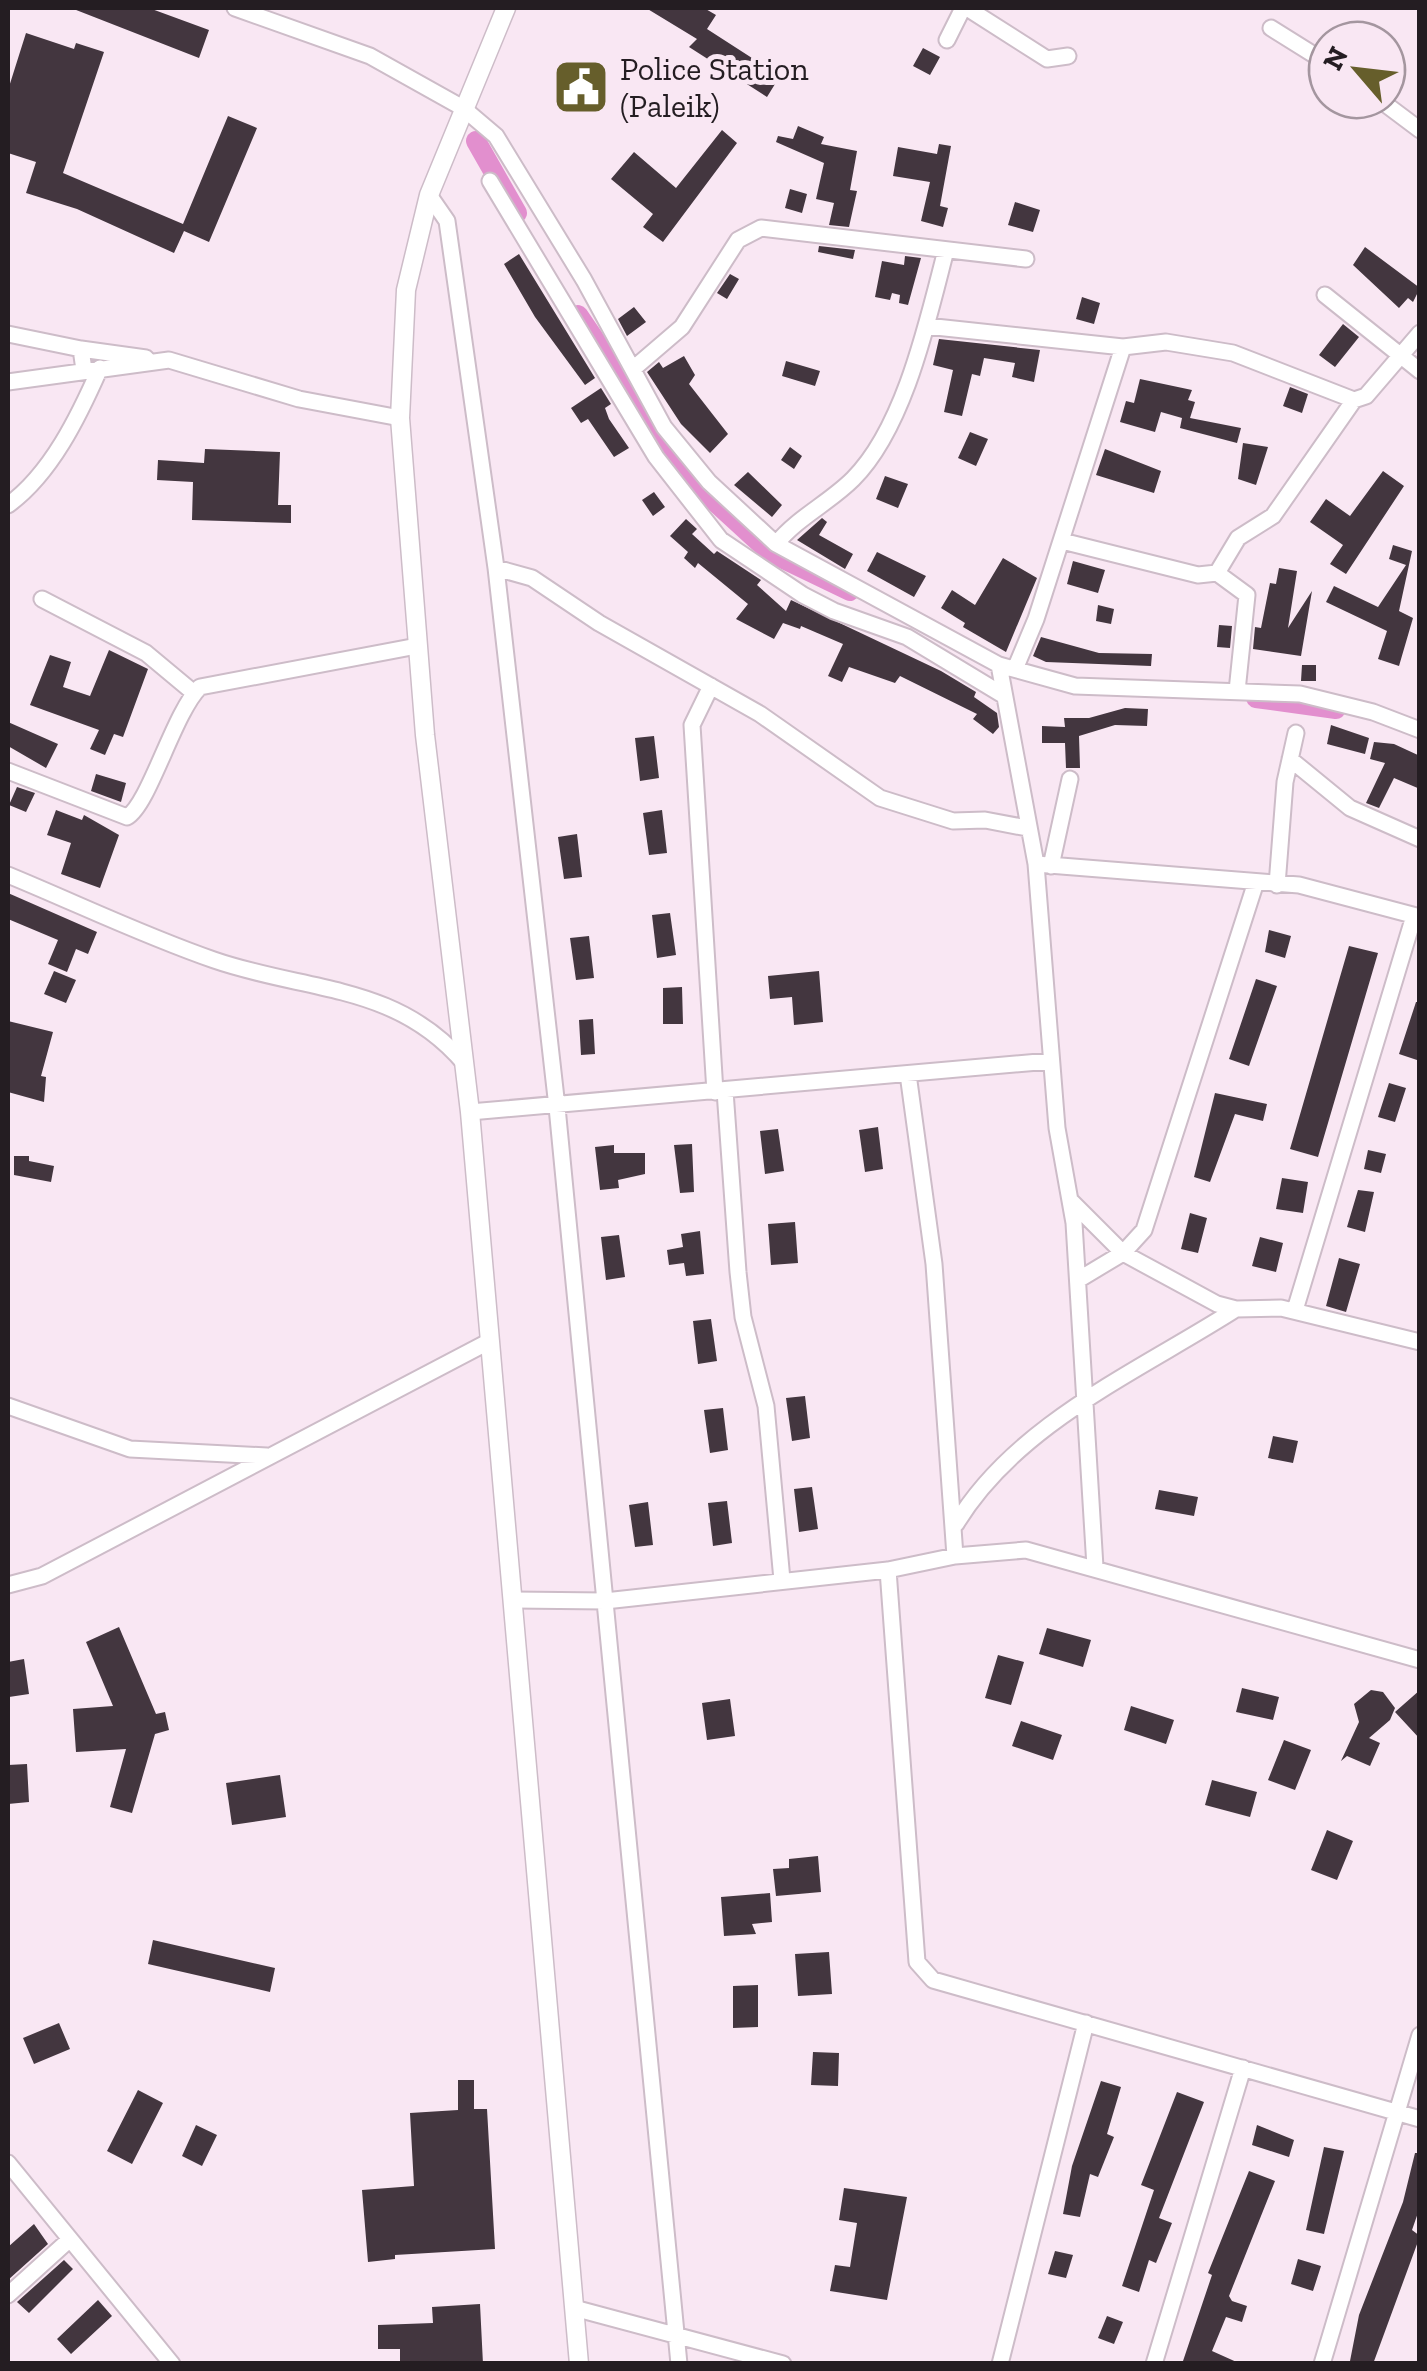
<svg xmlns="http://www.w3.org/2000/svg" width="1427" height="2371" font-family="'Zilla Slab',serif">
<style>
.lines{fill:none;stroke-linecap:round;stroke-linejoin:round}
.canal{stroke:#e28fce;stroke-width:20}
.building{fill:#43363f}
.minor-casing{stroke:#cdbcc8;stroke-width:19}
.tertiary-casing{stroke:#cdbcc8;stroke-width:21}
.minor{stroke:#fff;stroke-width:15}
.tertiary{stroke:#fff;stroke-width:18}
.labels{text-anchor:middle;stroke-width:10;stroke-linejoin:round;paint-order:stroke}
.poi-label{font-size:32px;fill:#241d22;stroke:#f9e7f3;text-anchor:start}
</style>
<rect width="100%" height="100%" fill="#f9e7f3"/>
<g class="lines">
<path class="canal" d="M476,141L517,213
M578,315L691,480L771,553L850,591
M1256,698L1336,709"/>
</g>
<path class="building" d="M71,8H149L209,30L199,58Z
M646,8H704L716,15L707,29L780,76L767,97L689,47L697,39Z
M26,33L74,49L76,43L104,52L63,173L183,224L228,116L257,128L209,242L184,231L174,253L77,209L26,193L36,162L8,153V90Z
M923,48L940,57L930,75L913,66Z
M798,126L824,137L821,144L857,151L850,190L857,191L849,227L829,225L834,203L816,199L824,163L776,142L778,136L793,139Z
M722,130L737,143L663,242L643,227L653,214L611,179L634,152L676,188Z
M939,144L951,146L940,206L948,208L943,227L921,221L930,182L893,176L898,147L937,154Z
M790,189L807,194L802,213L785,208Z
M1015,202L1040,210L1033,232L1008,225Z
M819,246L855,250L853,259L818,252Z
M1365,247L1420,288L1413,302L1408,298L1399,308L1353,265Z
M519,254L595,378L585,385L535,317L504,264Z
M905,256L921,258L908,305L899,303L900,295L892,293L890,300L875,297L882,261L904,265Z
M730,274L739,279L727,299L717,293Z
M1082,297L1100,303L1094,324L1076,319Z
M634,307L646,322L627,336L618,319Z
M1343,324L1359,337L1335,367L1319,355Z
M939,339L1040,350L1034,382L1012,377L1015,363L984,358L980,376L972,374L962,416L944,412L953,370L933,365Z
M684,356L695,375L689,384L728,434L710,453L681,424L647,372L659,362L663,368Z
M786,361L820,371L815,386L782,376Z
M1140,379L1192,390L1188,400L1195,402L1190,418L1241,428L1237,443L1180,428L1182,418L1161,412L1155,432L1120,422L1126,401L1134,403Z
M1290,387L1308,394L1302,413L1283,406Z
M601,388L611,404L605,408L609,419L629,448L614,457L588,419L581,423L571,408Z
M970,432L988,439L976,466L958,458Z
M1243,443L1268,447L1256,485L1238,479Z
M790,447L802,456L794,469L781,460Z
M205,449L280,452L278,505H291V523L192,520L193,482L157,480L158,460L204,463Z
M1105,449L1161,471L1154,493L1096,475Z
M1383,471L1404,486L1346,574L1330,564L1343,545L1310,522L1326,499L1350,516Z
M748,472L782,505L772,517L734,485Z
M885,476L908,484L898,508L876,499Z
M654,492L665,507L653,516L642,500Z
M822,518L827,522L819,535L853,554L845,569L797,540Z
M686,519L697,529L692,534L714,554L717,551L761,580L757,585L786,611L791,600L941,671L976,692L974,697L997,713L999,727L993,734L973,719L977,714L900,676L895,683L849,667L842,682L828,676L843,644L801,626L800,629L783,623L774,639L736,619L748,604L698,563L695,568L684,558L688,552L670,536Z
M1393,545L1412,551L1399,611L1413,618L1399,666L1378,659L1387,631L1326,602L1334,586L1378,607L1406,565L1389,559Z
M877,552L926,576L914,597L867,571Z
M1003,558L1037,578L1006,652L963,627L965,623L941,608L952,590L975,605Z
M1073,561L1105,570L1098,593L1067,584Z
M1279,568L1297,571L1288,628L1312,591L1301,656L1253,649L1255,627L1261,628L1270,583L1276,584Z
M1098,605L1114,609L1111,624L1096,621Z
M1219,625L1232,626L1230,648L1217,647Z
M1041,637L1099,653L1152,654L1151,666L1046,662L1033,656Z
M109,650L148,669L123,737L114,734L105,755L90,749L99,730L30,705L50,655L71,662L63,687L90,696Z
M1302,665H1316V681H1301Z
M1125,708L1148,709L1147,726L1115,725L1079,736L1080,768H1066L1065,743H1042V726L1065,727L1064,718H1089Z
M8,722L58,744L46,768L8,746Z
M1331,725L1369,738L1365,754L1327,744Z
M654,736L659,778L640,781L635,738Z
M1374,742L1394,744L1420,756V789L1394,778L1379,808L1366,803L1385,763L1370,759Z
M96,774L126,783L121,802L91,791Z
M17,787L35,793L26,812L9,805Z
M56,810L82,820L84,815L119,835L100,888L61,874L71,843L47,835Z
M662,810L667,853L649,855L643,813Z
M577,834L582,877L564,879L558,837Z
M8,893L97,932L88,954L76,949L67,972L48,964L58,940L8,919Z
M670,913L676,955L657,958L652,915Z
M1269,930L1291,936L1285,958L1265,952Z
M589,936L594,978L576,980L570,938Z
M1349,946L1378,953L1318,1157L1290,1149Z
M54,971L76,980L66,1003L44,994Z
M819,971L823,1022L794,1025L792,997L770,999L768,976Z
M1256,979L1277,986L1249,1066L1229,1059Z
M682,987L683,1024H663V988Z
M1416,1002H1420V1061L1399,1054Z
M593,1019L595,1054L581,1055L579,1020Z
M8,1021L53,1032L41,1076L46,1077L44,1102L8,1092Z
M1389,1083L1406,1088L1395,1122L1378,1117Z
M1215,1093L1267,1104L1263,1121L1235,1114L1210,1182L1194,1177Z
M878,1127L883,1169L865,1172L859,1130Z
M778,1129L784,1171L765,1174L760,1131Z
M692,1144L694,1192L680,1193L674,1145Z
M614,1145V1153H645V1174L618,1180L619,1188L600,1190L595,1147Z
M1368,1150L1386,1154L1381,1173L1364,1169Z
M14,1156H29V1161L54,1166L51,1182L14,1175Z
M1282,1178L1308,1182L1303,1213L1276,1209Z
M1358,1190L1374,1192L1365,1232L1347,1227Z
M1190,1213L1207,1218L1198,1253L1181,1249Z
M795,1222L798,1263L771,1265L768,1224Z
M700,1231L704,1274L686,1276L684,1263L669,1265L667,1250L683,1247L681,1234Z
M619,1235L625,1277L606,1280L601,1237Z
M1260,1237L1283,1243L1276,1272L1252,1266Z
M1339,1258L1360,1264L1346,1312L1326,1306Z
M711,1319L717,1361L698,1364L693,1321Z
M805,1396L810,1438L792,1441L786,1398Z
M723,1408L728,1450L710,1453L704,1410Z
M1273,1436L1298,1441L1293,1463L1268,1458Z
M812,1487L818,1529L799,1532L794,1489Z
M1159,1490L1198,1497L1194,1516L1155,1509Z
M727,1501L732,1543L713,1546L708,1503Z
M648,1502L653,1545L635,1547L629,1505Z
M119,1627L156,1714L165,1712L169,1730L155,1734L132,1813L110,1807L126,1749L76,1752L73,1709L113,1706L86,1642Z
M1047,1628L1091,1640L1083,1667L1039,1654Z
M998,1655L1024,1662L1011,1705L985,1698Z
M24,1659L29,1694L9,1697L8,1662Z
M1242,1688L1279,1697L1273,1720L1236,1712Z
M1371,1690L1383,1692L1395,1708L1390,1720L1369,1738L1380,1743L1370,1766L1347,1756L1341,1761L1359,1722L1354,1704Z
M1420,1690V1739L1395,1712Z
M730,1699L735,1736L707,1740L702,1703Z
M1131,1706L1174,1720L1166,1744L1124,1730Z
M1021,1721L1062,1735L1053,1760L1012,1746Z
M1284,1740L1311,1750L1295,1790L1268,1780Z
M27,1764L29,1802L8,1804V1765Z
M280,1775L286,1817L232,1825L226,1783Z
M1212,1780L1257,1792L1250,1817L1205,1805Z
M1327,1830L1353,1841L1337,1880L1311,1870Z
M818,1856L821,1892L776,1896L773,1869L789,1868V1859Z
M770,1893L772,1922L752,1924L756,1934L724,1936L721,1897Z
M153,1940L275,1968L270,1992L148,1964Z
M829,1952L832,1994L798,1996L795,1954Z
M758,1985V2027L733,2028V1986Z
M59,2023L70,2049L34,2064L23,2038Z
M813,2052L839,2053L838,2086L811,2085Z
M458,2080H474V2109H487L495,2249L395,2255V2259L368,2262L362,2190L414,2186L410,2113L458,2110Z
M1101,2081L1121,2087L1107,2134L1114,2137L1098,2177L1090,2174L1080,2217L1063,2214L1072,2166Z
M138,2090L163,2103L132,2164L107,2151Z
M1177,2092L1204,2102L1159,2218L1172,2223L1156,2263L1149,2260L1139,2292L1122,2286L1154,2190L1141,2185Z
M196,2125L217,2135L202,2166L182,2156Z
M1257,2125L1294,2140L1289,2157L1252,2145Z
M1324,2147L1344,2151L1324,2234L1306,2230Z
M1415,2153H1420V2207L1412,2230L1420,2236L1373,2364L1350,2361L1359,2315L1403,2202Z
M1249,2171L1275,2181L1229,2296L1232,2301L1247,2306L1242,2322L1226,2317L1212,2351L1241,2364H1182L1212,2275L1208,2273Z
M844,2188L907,2197L887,2300L830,2291L835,2265L850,2267L857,2223L839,2220Z
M34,2224L48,2244L8,2280V2247Z
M1055,2251L1073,2255L1066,2278L1048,2274Z
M1298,2259L1321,2266L1313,2291L1291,2284Z
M64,2260L73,2269L29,2313L17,2302Z
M98,2300L112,2316L71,2354L57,2339Z
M480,2304L483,2364H400V2349H378V2325L433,2323L432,2307Z
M1107,2316L1123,2322L1114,2344L1098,2338Z"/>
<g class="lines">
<g class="minor-casing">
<path id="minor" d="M235,8L370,56L463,108L496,136L584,280L664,427L709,482L776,544L999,665L1075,686L1300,694L1373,712L1420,730
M967,8L1047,59L1068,56
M1271,28L1327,63
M947,40L963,8
M1380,100L1420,130
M490,181L656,457L721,540L803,595L834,611L907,637L1003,695
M429,195L447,221L496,568L557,1107L679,2364
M1325,295L1420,371
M926,326L1123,347L1166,342L1233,353L1354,400L1366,396L1420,333
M8,334L81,349L84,370
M81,349L146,358
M633,369L682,327L738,240L761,228L1026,259
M8,382L169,360L299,399L400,418
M8,505C51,474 79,416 100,368
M1062,541L1198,575L1217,573L1238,538L1273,516L1354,400
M776,544C798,517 829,503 853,479C905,427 928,319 946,250
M496,568L532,578L599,623L760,714L880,798L953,821L985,820L1027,828
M1217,573L1247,595L1237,691
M42,599L146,653L194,693
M999,665L1036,864L1057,1128L1074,1223L1095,1567
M1015,669L1036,619L1123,347
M711,686L692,725L715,1092
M1290,759L1350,808L1420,839
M8,771L127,817C149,805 174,712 200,687L417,646
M1036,864L1299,885L1420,917
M1051,866L1070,779
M8,875C76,903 144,936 214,960C306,992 396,983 464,1063
M1277,885L1285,782L1296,733
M908,1074L934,1264L955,1556
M725,1091L738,1272L743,1317L766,1406L782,1580
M470,1112L1050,1061
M1072,1202L1123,1253L1217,1304L1236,1309L1281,1308L1420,1342
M1078,1280L1123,1253L1144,1230L1255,885
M1295,1310L1414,916
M8,1406L130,1449L267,1456
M956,1524C1016,1424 1139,1371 1236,1309
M888,1570L917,1962L933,1980L1420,2119
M8,1585L42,1576L490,1341
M514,1600L605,1601L888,1570L955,1556L1026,1550L1420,1660
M8,2163L172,2364
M8,2295L69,2240
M574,2308L783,2364
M1000,2364L1086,2023
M1154,2364L1243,2068
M1322,2364L1420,2035"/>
</g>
<g class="tertiary-casing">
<path id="tertiary" d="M506,8L429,195L406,290L400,418L425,735L470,1112L579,2364"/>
</g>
<use href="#minor" class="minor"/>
<use href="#tertiary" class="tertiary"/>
</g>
<defs>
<g id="civic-square" transform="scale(2.875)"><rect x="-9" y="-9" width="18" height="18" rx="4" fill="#665e2b" stroke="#f9e7f3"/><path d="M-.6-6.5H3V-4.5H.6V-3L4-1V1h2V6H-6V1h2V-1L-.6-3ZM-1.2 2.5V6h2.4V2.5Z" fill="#fff"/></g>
</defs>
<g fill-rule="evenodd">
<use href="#civic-square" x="581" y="87"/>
</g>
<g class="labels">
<g class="poi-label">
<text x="620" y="80">Police Station<tspan x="620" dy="37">(Paleik)</tspan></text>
</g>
</g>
<rect width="1427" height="2371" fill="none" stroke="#241d22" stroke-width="20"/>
<g transform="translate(1357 70) rotate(298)"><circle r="48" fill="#f9e7f3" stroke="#a4969f" stroke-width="2.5"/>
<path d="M0-8L18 38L0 25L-18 38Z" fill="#665e2b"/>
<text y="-15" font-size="28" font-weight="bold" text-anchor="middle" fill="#241d22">N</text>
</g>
</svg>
